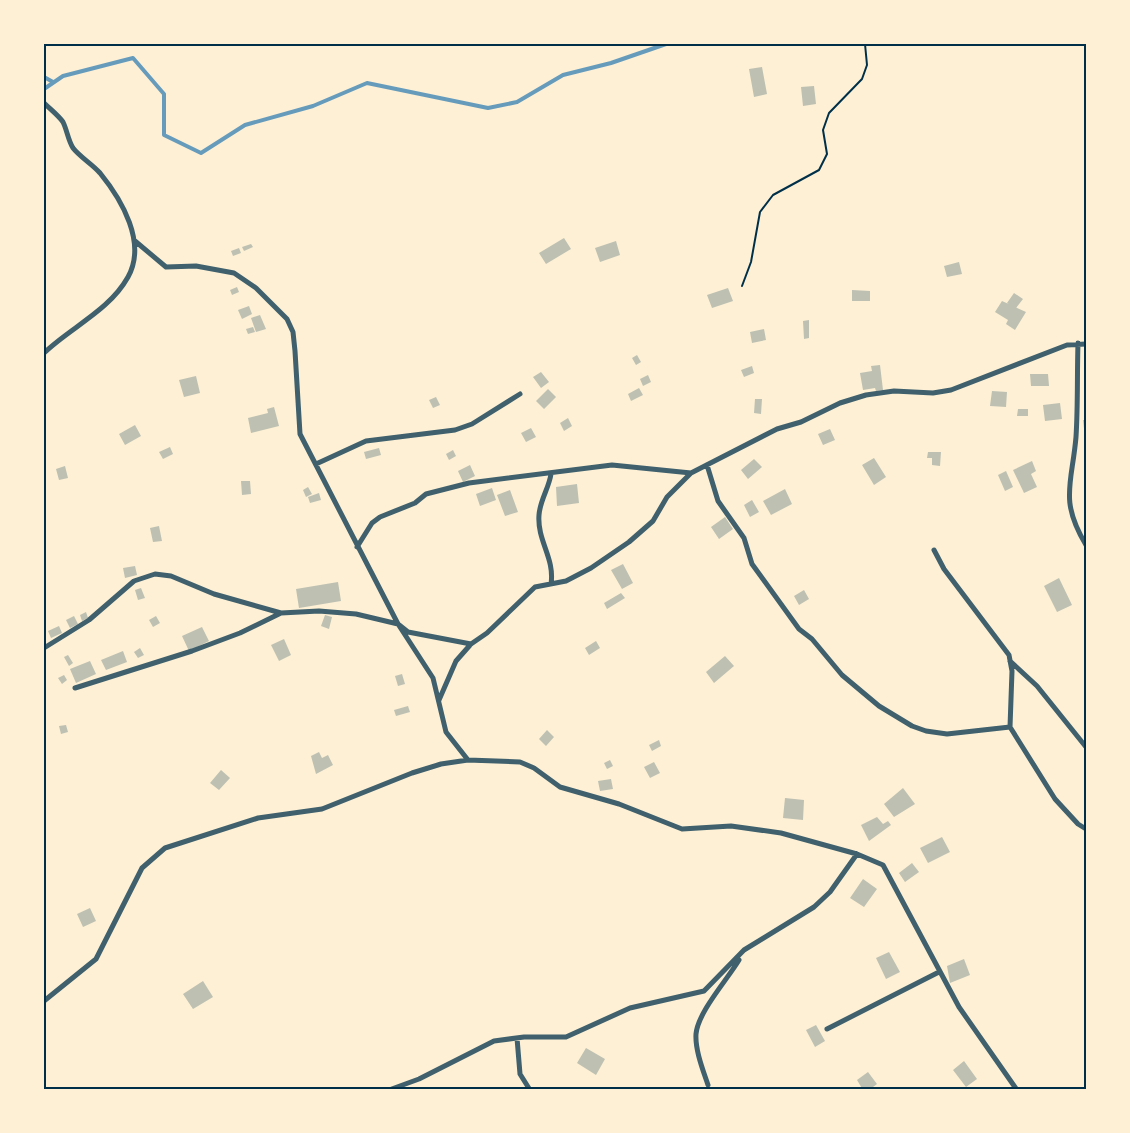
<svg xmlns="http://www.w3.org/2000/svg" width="1130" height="1133" font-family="Barlow,sans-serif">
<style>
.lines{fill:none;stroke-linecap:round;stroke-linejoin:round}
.stream{stroke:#669bbc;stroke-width:4}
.building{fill:#bec0b2}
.path{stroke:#003049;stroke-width:2}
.minor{stroke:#3f606c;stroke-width:5}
.neatline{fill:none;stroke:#003049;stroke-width:2}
</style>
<rect width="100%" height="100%" fill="#fdf0d5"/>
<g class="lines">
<path class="stream" d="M44,77L53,82
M44,89L63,76L133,58L164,94V135L201,153L245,125L313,106L367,83L488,108L517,102L563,75L611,63L666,44"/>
</g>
<path class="building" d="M762,67L767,94L754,97L749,69Z
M814,86L816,104L803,106L801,87Z
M564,238L571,249L546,264L539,253Z
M616,241L620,255L600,262L595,248Z
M251,244L253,247L244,251L242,247Z
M239,248L241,253L233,256L231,251Z
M959,262L962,274L947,277L944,266Z
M237,287L239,292L232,295L230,290Z
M728,288L733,301L712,308L707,295Z
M852,290L870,291V301H852Z
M1014,293L1023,299L1016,308L1007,303Z
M1002,301L1026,312L1015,330L1006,324L1008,320L995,312Z
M249,306L252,314L242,319L238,310Z
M260,315L266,329L256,332L251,318Z
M809,320V338L804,339L803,321Z
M253,327L255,332L248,334L246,329Z
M764,329L766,340L752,343L750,332Z
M637,355L641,362L636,365L632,358Z
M880,365L883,390L876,391L875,388L863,390L860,373L872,371L871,366Z
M752,366L754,373L744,377L741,370Z
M541,372L549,382L541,388L533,377Z
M1030,374H1048L1049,386H1031Z
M648,375L651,382L643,386L640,379Z
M196,376L200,393L184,397L179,380Z
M639,388L643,395L631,401L628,394Z
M548,389L556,397L544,409L536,401Z
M992,391L1007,392L1006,407L990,406Z
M436,397L440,405L433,408L429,400Z
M755,399H762L761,414L754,413Z
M1060,403L1062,419L1045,421L1043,405Z
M274,407L279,426L251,433L248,418L268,413L267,409Z
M1018,409H1028V416H1017Z
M568,418L572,426L564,431L560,423Z
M1083,420H1086V437H1085Z
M135,425L141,436L125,445L119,434Z
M531,428L536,437L526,442L521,433Z
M830,429L835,440L823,445L818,434Z
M170,447L173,454L163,459L159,452Z
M379,448L381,455L366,459L364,452Z
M453,450L456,456L449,460L446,454Z
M928,452H941L940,466L932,465V458H927Z
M874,458L886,477L874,485L862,465Z
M754,459L762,467L748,479L741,470Z
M1032,461L1036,471L1031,474L1037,487L1024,493L1013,470Z
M470,465L475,476L463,482L458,471Z
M65,466L68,478L59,480L56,469Z
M1006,471L1013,487L1005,491L998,475Z
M241,481H250L251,494L242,495Z
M577,484L579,503L557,506L556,487Z
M308,487L312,494L306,497L303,490Z
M492,488L496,500L480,506L476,494Z
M785,489L792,504L771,515L763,501Z
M510,490L518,512L505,516L497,495Z
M319,493L321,500L310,503L308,497Z
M752,500L759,512L750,517L744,505Z
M725,517L733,529L719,539L711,527Z
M159,526L162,541L153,542L150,528Z
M623,564L633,583L622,589L611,570Z
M135,566L137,575L125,578L123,568Z
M1059,578L1072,605L1057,612L1044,586Z
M338,582L341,601L299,608L296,589Z
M141,588L145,598L138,600L135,590Z
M804,590L809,599L799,605L794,596Z
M621,593L625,598L607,609L604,603Z
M86,612L88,618L82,621L80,615Z
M325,615L332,617L329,629L321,626Z
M74,616L78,624L70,628L66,620Z
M156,616L160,623L153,627L149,620Z
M59,626L62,633L51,638L48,631Z
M202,627L209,641L189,651L182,636Z
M284,639L291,655L279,661L271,645Z
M596,641L600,648L589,655L585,648Z
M140,648L144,655L138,658L134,652Z
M123,651L127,662L106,670L101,660Z
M68,655L73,663L69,666L64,657Z
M725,656L734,666L714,683L706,672Z
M90,661L96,674L76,683L70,669Z
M402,674L405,684L398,686L395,676Z
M64,675L67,680L62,684L58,678Z
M408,706L410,712L396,716L394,710Z
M66,725L68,732L61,734L59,726Z
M547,730L554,737L546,746L539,739Z
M659,740L661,746L652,751L649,745Z
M319,752L322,758L328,755L333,765L316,774L311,756Z
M610,760L613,766L607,769L604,763Z
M654,762L660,773L650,778L644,767Z
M221,770L230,778L219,790L210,783Z
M611,779L613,789L600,791L598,781Z
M903,788L915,804L894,817L884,804Z
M785,798L804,800L803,820L783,818Z
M877,817L883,824L888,821L891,825L869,841L861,825Z
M942,837L950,852L928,863L920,848Z
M912,863L919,872L905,882L899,873Z
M863,879L877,889L864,907L850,898Z
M90,908L96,921L83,927L77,914Z
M889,952L900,972L886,979L876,958Z
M964,959L970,975L950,983L947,966Z
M203,981L213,997L193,1009L183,994Z
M816,1025L825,1041L815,1047L806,1030Z
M586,1048L605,1059L596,1075L577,1063Z
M964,1061L977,1079L966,1087L953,1070Z
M868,1072L877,1084L869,1090H863L857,1080Z"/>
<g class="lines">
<path class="path" d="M742,286L751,262L760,212L773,195L819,170L827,154L823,130L829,113L862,79L867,65L865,44"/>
<path class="minor" d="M44,103C50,109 58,115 63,122C67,130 68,140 73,148C80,157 92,164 100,173C122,200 147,243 128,277C109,311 71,327 44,353
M135,241L166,267L196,266L234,273L256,288L287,319L293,332L295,351L300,434L398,624L433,678L446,732L468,760L520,762L534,768L560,787L619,804L682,829L731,826L781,833L857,854L883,865L959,1007L1017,1090
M1078,343C1077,374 1078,406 1076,437C1072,484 1059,500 1086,545
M316,464L366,441L455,430L472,424L520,394
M707,465L718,501L744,538L752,564L799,629L812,639L842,675L879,706L912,726L926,731L947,734L1010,727
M357,547L372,523L380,517L415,503L426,494L469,483L612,465L691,473
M934,550L944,569L1009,655L1012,671L1010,727L1055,799L1078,824L1086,829
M551,584C555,558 537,541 539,515C540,500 549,488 551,474
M44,648L89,620L134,581L155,574L171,576L214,594L281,613
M1010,661L1037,686L1086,747
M75,688L192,651L240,633L281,613L319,611L356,614L398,624L408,632L471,644
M439,700L456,661L471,644L487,633L535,587L566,581L591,568L629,542L653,521L667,497L691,473L777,429L801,422L840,403L866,395L894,391L933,393L951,390L1067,345L1086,344
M44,1001L96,959L142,868L165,848L258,818L322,809L412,773L441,764L468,760
M827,1029L939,972
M517,1038L520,1074L530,1090
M708,1085C703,1070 695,1050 696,1034C698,1012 727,980 739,960
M389,1090L419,1079L494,1041L524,1037H566L630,1008L704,991L744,950L814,907L830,892L857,854"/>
</g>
<rect width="1130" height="1133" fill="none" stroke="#fdf0d5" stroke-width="90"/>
<rect x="45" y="45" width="1040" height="1043" class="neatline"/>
</svg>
